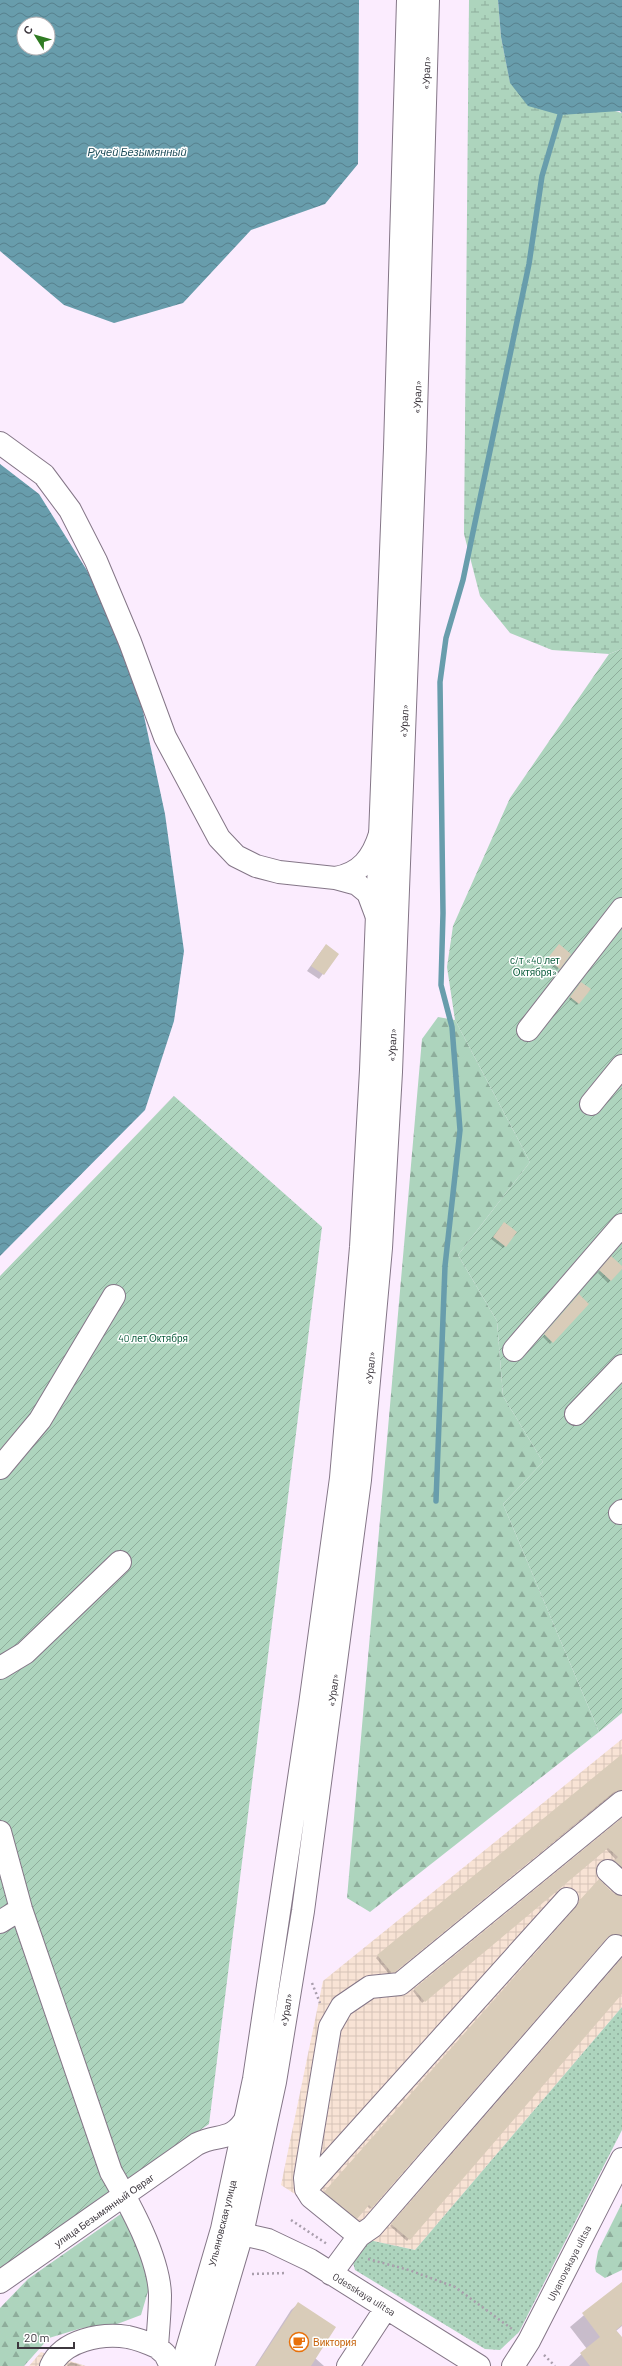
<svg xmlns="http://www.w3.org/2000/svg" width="622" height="2366" font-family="Barlow,sans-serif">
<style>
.industrial{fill:url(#industrial-grid)}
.grass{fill:url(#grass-dots)}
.forest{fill:url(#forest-firs)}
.wetland{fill:url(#wetland-marsh)}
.garden{fill:url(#garden-furrows)}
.water{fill:url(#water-waves);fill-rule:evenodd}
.shadow{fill:#0003}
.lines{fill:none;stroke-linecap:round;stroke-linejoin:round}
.stream{stroke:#689dac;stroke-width:5.5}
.building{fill:#d9ccb9}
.minor-casing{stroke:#847687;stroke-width:24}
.highway-casing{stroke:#847687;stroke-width:24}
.path{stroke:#a99eac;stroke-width:2.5;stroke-dasharray:2 3;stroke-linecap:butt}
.minor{stroke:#fff;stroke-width:22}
.highway{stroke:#fff;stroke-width:22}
.labels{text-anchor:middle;stroke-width:3;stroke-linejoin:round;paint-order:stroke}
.street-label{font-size:10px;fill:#3d373e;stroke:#fff}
.park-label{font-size:10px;fill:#0c5c3c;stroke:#fff}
.food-label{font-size:10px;fill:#c56008;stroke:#fff;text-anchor:start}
.water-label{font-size:11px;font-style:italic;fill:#1f4e5a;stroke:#fff}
</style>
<defs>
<pattern id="industrial-grid" width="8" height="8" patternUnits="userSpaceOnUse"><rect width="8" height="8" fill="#f8e3d5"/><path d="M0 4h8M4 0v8" fill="none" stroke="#d6c3b8"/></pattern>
<pattern id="grass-dots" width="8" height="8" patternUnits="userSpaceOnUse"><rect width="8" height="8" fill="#add4bd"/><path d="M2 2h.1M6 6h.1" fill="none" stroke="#8ead9b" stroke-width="1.8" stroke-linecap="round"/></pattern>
<pattern id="forest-firs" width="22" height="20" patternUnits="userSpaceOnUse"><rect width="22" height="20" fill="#add4bd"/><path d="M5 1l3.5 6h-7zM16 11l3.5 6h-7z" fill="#8ead9b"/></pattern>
<pattern id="wetland-marsh" width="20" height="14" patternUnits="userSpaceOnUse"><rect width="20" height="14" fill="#add4bd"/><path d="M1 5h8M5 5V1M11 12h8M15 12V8" fill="none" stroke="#8ead9b"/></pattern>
<pattern id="garden-furrows" width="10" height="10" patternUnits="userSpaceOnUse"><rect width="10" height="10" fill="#add4bd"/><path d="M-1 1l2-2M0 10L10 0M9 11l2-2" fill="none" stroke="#8ead9b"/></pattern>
<pattern id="water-waves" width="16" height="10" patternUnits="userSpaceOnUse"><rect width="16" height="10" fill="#689dac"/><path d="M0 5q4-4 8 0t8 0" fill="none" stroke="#57818d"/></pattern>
</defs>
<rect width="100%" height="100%" fill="#fbecfe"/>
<path class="industrial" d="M622,1739V2007L415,2250L364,2239L281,2185L323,1981Z
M41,2352L86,2366H29Z"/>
<path class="grass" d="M622,2007V2130L519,2332L500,2350L485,2349L355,2270L352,2259L364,2239L415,2250Z"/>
<path class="forest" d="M438,1017L455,1020L530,1162L458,1255L497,1321L503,1396L543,1462L503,1504L599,1732L370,1912L347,1898L422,1039Z
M622,2203V2270L605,2278L596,2272L595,2268L598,2251Z
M125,2211L149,2266V2288L141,2315L112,2326L82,2328L49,2338L24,2366H0V2308L28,2279Z"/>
<path class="wetland" d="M469,0H498L501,37L510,82L622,113V649L609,654L552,650L510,633L480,596L464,534Z"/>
<path class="garden" d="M622,649V1713L599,1732L503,1504L543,1462L503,1396L497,1321L458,1255L530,1162L455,1020L447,967L453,926L510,798L609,654Z
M174,1096L322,1227L209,2124L0,2269V1276Z"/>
<path class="water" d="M0,0H359L358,164L325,204L251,230L183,303L114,323L64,305L0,251ZM24,24H48V48H24Z
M498,0H622V113L620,111L560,115L528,106L510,83L501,37Z
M0,464L39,494L98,588L141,702L165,814L184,951L174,1021L145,1110L0,1256Z"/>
<path class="shadow" d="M557,948L570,954L557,970L546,961Z
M322,950L338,954L319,979L307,971Z
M579,985V1003L577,1005L569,999Z
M502,1225L505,1246L503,1248L491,1239Z
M611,1258L622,1268L608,1283L598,1273Z
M579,1295L587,1304L550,1344L543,1337Z
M622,1755V1792L617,1791L389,1974L376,1958L378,1956Z
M622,1819V1872L613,1863L616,1860L606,1849L422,2003L413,1991L415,1989Z
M599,1880L622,1903V1939L609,1936L604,1939L372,2207L370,2209L367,2206L355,2220L323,2194L574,1911L577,1904Z
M622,1959V1993L407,2241L390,2226Z
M622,2283V2326L616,2331L622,2339V2366H569L587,2349L570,2327Z
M299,2303L315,2358L324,2366H255L291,2310Z
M71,2362L82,2366H67Z"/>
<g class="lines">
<path class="stream" d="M436,1501L445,1266L460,1130L452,1027L441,985L443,913L440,682L446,638L463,580L529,264L542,176L560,115"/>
</g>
<path class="building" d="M326,944L339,954L324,975L311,966Z
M559,944L571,954L560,969L547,959Z
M581,982L591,989L579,1004L570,997Z
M504,1222L517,1232L506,1247L493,1237Z
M611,1256L622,1266V1269L611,1281L599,1270Z
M579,1294L589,1304L553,1343L544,1334Z
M622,1754V1790L614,1792L395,1972H391L377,1955Z
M622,1818V1867L614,1861L618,1857L608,1848L425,2002L414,1989Z
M599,1879L613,1893L622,1896V1935L612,1934L607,1938L372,2208L369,2205L357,2219L324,2192L576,1907L579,1901Z
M622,1958V1994L410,2240L391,2224Z
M622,2282V2325L616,2330L622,2337V2366H590L580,2353L600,2337L582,2313Z
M298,2302L336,2327L311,2366H256Z"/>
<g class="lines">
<g class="minor-casing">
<path id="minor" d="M0,443L44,475L70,510L96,561L130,642L165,737L219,838L236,856L256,866L279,872L335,878L357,884L368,893L377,917
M335,878C361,874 373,857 380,834
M528,1030L622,909
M591,1104L622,1066
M514,1350L622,1225
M576,1414L622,1366
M0,1468L40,1420L114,1296
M620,1513L622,1511
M0,1668L25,1653L120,1562
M0,1832L21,1909L111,2172C130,2205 159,2257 160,2295C160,2312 158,2330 157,2347L165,2354L171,2366
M608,1871L622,1884
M0,1922L21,1909
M616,1946L372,2227L359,2236L311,2197L306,2189L305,2178L330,2027L342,2006L370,1987L400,1984L622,1802
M306,2189L567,1899
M242,2234L268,2240L310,2260L479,2366
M331,2274L359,2236
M0,2282L197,2144C218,2133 232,2143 247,2117
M51,2366C63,2340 101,2333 128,2337C138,2339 148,2343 157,2347
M348,2366L386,2308
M513,2366L529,2341L622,2159"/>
</g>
<g class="highway-casing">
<path id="highway" d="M182,2366L222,2229L254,2079L310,1705L341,1478L361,1247L371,1070L395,448L408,0
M203,2366L242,2234L275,2082L303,1911L360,1480L381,1248L391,1072L415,447L428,0"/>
</g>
<path class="path" d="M312,1983L320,2003
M291,2220L327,2244
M368,2259L409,2270L455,2287L512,2329
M252,2274L287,2273
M544,2355L555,2366"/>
<use href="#minor" class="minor"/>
<use href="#highway" class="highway"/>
</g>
<defs>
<g id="cafe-ring" transform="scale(1)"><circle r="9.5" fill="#fff" stroke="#e8710a" stroke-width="1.5"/><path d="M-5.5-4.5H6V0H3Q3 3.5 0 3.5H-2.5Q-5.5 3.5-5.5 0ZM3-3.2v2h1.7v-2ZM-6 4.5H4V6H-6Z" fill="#e8710a"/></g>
</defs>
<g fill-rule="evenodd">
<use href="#cafe-ring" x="299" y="2342"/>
</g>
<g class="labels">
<g class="street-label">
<text transform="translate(426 73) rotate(-88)" y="4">«Урал»</text>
<text transform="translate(417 397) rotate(-88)" y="4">«Урал»</text>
<text transform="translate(404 721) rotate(-88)" y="4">«Урал»</text>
<text transform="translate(392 1045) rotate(-88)" y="4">«Урал»</text>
<text transform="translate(370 1368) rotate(-85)" y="4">«Урал»</text>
<text transform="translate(333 1690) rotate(-83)" y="4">«Урал»</text>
<text transform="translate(286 2010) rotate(-81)" y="4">«Урал»</text>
<text transform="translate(104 2210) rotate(-35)" y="4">улица Безымянный Овраг</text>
<text transform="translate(222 2223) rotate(-76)" y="4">Ульяновская улица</text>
<text transform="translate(569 2263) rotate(-63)" y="4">Ulyanovskaya ulitsa</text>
<text transform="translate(364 2294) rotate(32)" y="4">Odesskaya ulitsa</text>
</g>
<g class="park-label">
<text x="535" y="964">с/т «40 лет<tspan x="535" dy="12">Октября»</tspan></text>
<text x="153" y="1342">40 лет Октября</text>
</g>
<g class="food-label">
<text x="313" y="2346">Виктория</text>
</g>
<g class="water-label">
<text x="137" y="156">Ручей Безымянный</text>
</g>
</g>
<g transform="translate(36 36) rotate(307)"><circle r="19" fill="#ffffff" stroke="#b1afb2"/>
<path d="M0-3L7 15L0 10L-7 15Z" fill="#2f7b22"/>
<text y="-6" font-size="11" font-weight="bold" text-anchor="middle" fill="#3d373e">С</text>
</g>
<path d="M18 2342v6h56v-6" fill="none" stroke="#3d373e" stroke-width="2"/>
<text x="24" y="2342" font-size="12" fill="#3d373e" stroke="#ffffff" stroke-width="3" paint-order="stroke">20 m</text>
</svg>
